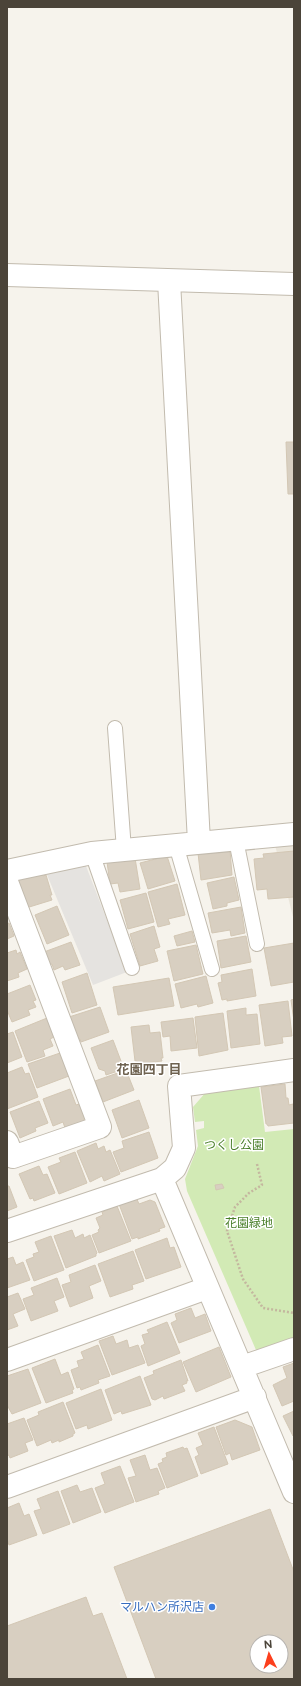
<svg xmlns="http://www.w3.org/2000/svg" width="301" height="1686" font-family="Raleway,'Noto Sans JP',sans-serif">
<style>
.residential{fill:#eae5da}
.green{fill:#d2eab5}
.parking{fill:#e5e3e0}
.building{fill:#d8cfc1;stroke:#d3c7b4;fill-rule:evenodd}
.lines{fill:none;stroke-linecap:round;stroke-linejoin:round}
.service-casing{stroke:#c2bbae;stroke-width:16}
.minor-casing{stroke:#c2bbae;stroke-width:24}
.path{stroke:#c4b79f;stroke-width:2.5;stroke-dasharray:2 2;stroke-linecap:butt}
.service{stroke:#fff;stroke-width:14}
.minor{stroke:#fff;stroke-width:22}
.shop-dot{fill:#3f7fe0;stroke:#fff;stroke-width:1.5}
.labels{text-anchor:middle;stroke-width:3;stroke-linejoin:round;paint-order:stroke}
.park-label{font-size:12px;fill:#4a7f2a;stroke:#fff}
.shop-label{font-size:12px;fill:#366cbe;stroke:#fff;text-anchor:end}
.neighbourhood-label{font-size:13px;font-weight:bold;fill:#6e6250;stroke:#fff}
</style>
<rect width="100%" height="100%" fill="#f6f3ec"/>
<path class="residential" d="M294,844V921L275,845Z"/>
<path class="green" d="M259,1086L265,1132L294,1129V1338L256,1350L187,1191L185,1179L198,1146L196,1130L204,1128V1121L195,1122L193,1107L206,1092Z"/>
<path class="parking" d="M78,863L86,866L127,972L93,985L45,870Z"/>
<path class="building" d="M286,442H294V494H288Z
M230,850L232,875L201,880L198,853Z
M294,851V897L268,899L267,889L257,890L254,859L264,858L263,854Z
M167,856L175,881L148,889L140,863Z
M135,858L140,889L120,892L118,883L110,884L107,862Z
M41,872L43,876L46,875L52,895H50L52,900L26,908L17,879Z
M234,877L239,900L227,903V906L213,909L207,883Z
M177,884L185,915L168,919L170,924L158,927L148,892Z
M146,893L154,922L128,929L120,900Z
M57,906L69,935L47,944L35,915Z
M241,907L245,933L231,936L230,930L212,933L208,913Z
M9,923L14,936L7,939V924Z
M154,926L160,947L154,949L158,961L140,966L130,934Z
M192,931L195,942L177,946L174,936Z
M246,936L251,962L221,968L217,941Z
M71,942L80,965L65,970L63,966L54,970L52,964L49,965L44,952Z
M294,943V982L271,986L264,948Z
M196,945L203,974L174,981L167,951Z
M16,950L17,954L20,952L27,969L18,973L19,977L7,981V953Z
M252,969L256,996L227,1001V999L222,1000L218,983L222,982L221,975Z
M87,973L97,1005L72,1013L62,982Z
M206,976L213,1003L198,1007L197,1004L181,1008L175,984Z
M169,978L174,1006L118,1015L113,987Z
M30,985L36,1000L33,1001L36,1007L28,1010L30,1015L12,1022L7,1010V994Z
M294,999V1021L291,1000Z
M288,1001L292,1036L282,1037L283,1043L265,1046L259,1005Z
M100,1007L109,1032L81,1042L80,1039L76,1040L69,1017Z
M246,1008V1015L257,1014L260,1044L231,1048L227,1011Z
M223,1013L228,1050L199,1056L195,1017Z
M47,1018L54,1037L50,1039L53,1046L43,1050L45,1056L27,1062L15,1031Z
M193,1018L197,1048L171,1051L170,1036L163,1037L161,1022Z
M149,1025L150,1033L160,1032L163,1058H161L162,1061L137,1064V1061H135L131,1027Z
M13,1032L22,1057L7,1063V1034Z
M113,1040L124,1069L106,1075L105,1071L99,1069L91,1048Z
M60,1053L69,1076L37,1088L28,1064Z
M22,1067L25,1074L29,1073L38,1097L7,1109V1073Z
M126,1070L134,1090L103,1102L95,1081Z
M285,1084L286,1098H288L289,1105L293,1104L294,1108V1123L268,1126L267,1124H266L261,1087Z
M70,1089L76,1105L79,1104L85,1118L80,1126L66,1131L63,1122L53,1126L43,1099Z
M139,1100L149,1128L122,1138L112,1110Z
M39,1101L48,1123L35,1128L36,1131L20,1138L10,1112Z
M149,1132L158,1158L121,1172L113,1152L124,1148L122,1141Z
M96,1143L98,1149L104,1146L106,1152L110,1150L120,1174L104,1181L102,1176L90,1182L77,1151Z
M75,1152L87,1183L59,1194L48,1167L61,1162L59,1158Z
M39,1166L43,1175L47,1174L55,1193L34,1201L33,1198L30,1199L19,1174Z
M222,1184L224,1188L216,1190L215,1185Z
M7,1186H9L17,1207L7,1211Z
M136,1197L139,1204L150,1200L155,1202L165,1227L159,1229L160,1231L138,1239V1237L132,1239L119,1204Z
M117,1206L131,1241L99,1253L92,1235L99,1232L98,1230L100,1228L96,1218L103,1215L102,1212Z
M72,1230L75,1238L83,1234L84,1238L90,1235L97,1253L96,1254V1256L66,1268L54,1236Z
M51,1236L64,1270L34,1281L26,1260L34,1257L33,1254L39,1252L35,1242Z
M167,1238L170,1248L174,1247L181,1267L146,1279L135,1250Z
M133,1251L144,1281L132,1285L133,1289L110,1297L98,1264Z
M13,1257L16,1265L23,1262L30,1280L7,1288V1259Z
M95,1265L101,1281L89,1286L93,1298L70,1307L62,1285L71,1282L69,1275Z
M57,1278L64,1297L54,1301L58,1311L31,1321L23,1299L34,1295L31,1288Z
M18,1293L25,1309L13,1314L18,1326L7,1330V1297Z
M191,1308L195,1318L205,1314L211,1331L179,1343L171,1323L177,1320L175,1314Z
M167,1322L180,1353L148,1366L141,1346L145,1344L142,1335L149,1333L147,1330Z
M113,1336L116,1344L127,1340L129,1348L138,1345L145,1363L112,1375L99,1341Z
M98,1345L110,1376L98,1380L99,1383L81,1390L80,1387L77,1388L71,1370L79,1367L77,1361L84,1359L81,1352Z
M219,1347L231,1377L196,1392L183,1362Z
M55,1359L61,1375L68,1372L74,1389L72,1390L73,1393L46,1403L32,1368Z
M181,1360L188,1381H186L187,1383L182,1385L185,1391L164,1399L163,1396L155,1400L152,1399L144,1378L154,1374L153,1371Z
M294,1363V1401L282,1406L273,1385L287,1378L283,1367Z
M28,1369L41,1403L12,1414L7,1405V1376Z
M140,1376L151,1405L122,1414L121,1411L114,1414L105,1390Z
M101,1389L112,1420L88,1429L87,1425L76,1429L66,1403Z
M63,1402L75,1433L73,1434V1436L59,1442V1440L52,1443L51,1440L37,1446L27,1420L39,1415L38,1412Z
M294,1411V1436H293L283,1416Z
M24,1418L33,1440L25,1443L28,1451L10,1458L9,1455L7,1456V1424Z
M235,1420L252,1427L260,1450L232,1460L230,1453L226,1455L216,1427Z
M214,1427L228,1464L201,1474L195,1457L199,1455L196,1448L203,1445L198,1433Z
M183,1447L184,1449L187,1448L198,1476L167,1488L158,1464L163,1462L162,1459L167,1457L166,1453Z
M145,1455L150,1470L157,1468L165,1488L158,1491L159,1494L136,1502L128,1478L136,1476L130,1460Z
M120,1466L134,1502L105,1513L95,1488L105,1484L101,1473Z
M77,1485L80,1492L92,1488L101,1512L73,1523L61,1491Z
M58,1491L70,1524L43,1534L34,1511L41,1509L37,1499Z
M19,1503L24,1516L29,1514L37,1535L9,1545L7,1539V1508Z
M270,1509L294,1572V1679H156L114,1567ZM257,1642H281V1666H257Z
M86,1597L93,1616L102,1613L127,1679H7V1626Z"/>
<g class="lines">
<g class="service-casing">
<path id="service" d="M115,728L124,850
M236,840L257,944
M176,845L212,969
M92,853L132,968"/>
</g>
<g class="minor-casing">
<path id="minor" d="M7,275L294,284
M169,281L199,842
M7,871L92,853L294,834
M7,882L100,1127L13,1157L7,1142
M162,1179L175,1168L184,1148L179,1086L294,1070
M7,1231L162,1179L294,1492
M7,1360L207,1288
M242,1367L294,1349
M7,1487L255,1397"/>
</g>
<path class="path" d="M257,1164L262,1185L249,1193L235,1207L227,1231L243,1279L263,1308L294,1313"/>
<use href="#service" class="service"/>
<use href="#minor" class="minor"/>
</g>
<circle class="shop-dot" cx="212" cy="1607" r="4"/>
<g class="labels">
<g class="park-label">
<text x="234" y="1149">つくし公園</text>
<text x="249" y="1227">花園緑地</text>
</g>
<g class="shop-label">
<text x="204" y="1611">マルハン所沢店</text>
</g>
<g class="neighbourhood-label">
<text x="149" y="1074">花園四丁目</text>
</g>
</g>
<rect width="301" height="1686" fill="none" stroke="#4b4439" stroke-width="16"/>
<g transform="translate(269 1654) rotate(355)"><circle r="19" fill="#ffffff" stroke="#b7b4b0"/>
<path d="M0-3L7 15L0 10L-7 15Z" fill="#fc3f1d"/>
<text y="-6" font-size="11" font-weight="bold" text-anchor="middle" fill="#4b4439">N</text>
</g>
</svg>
